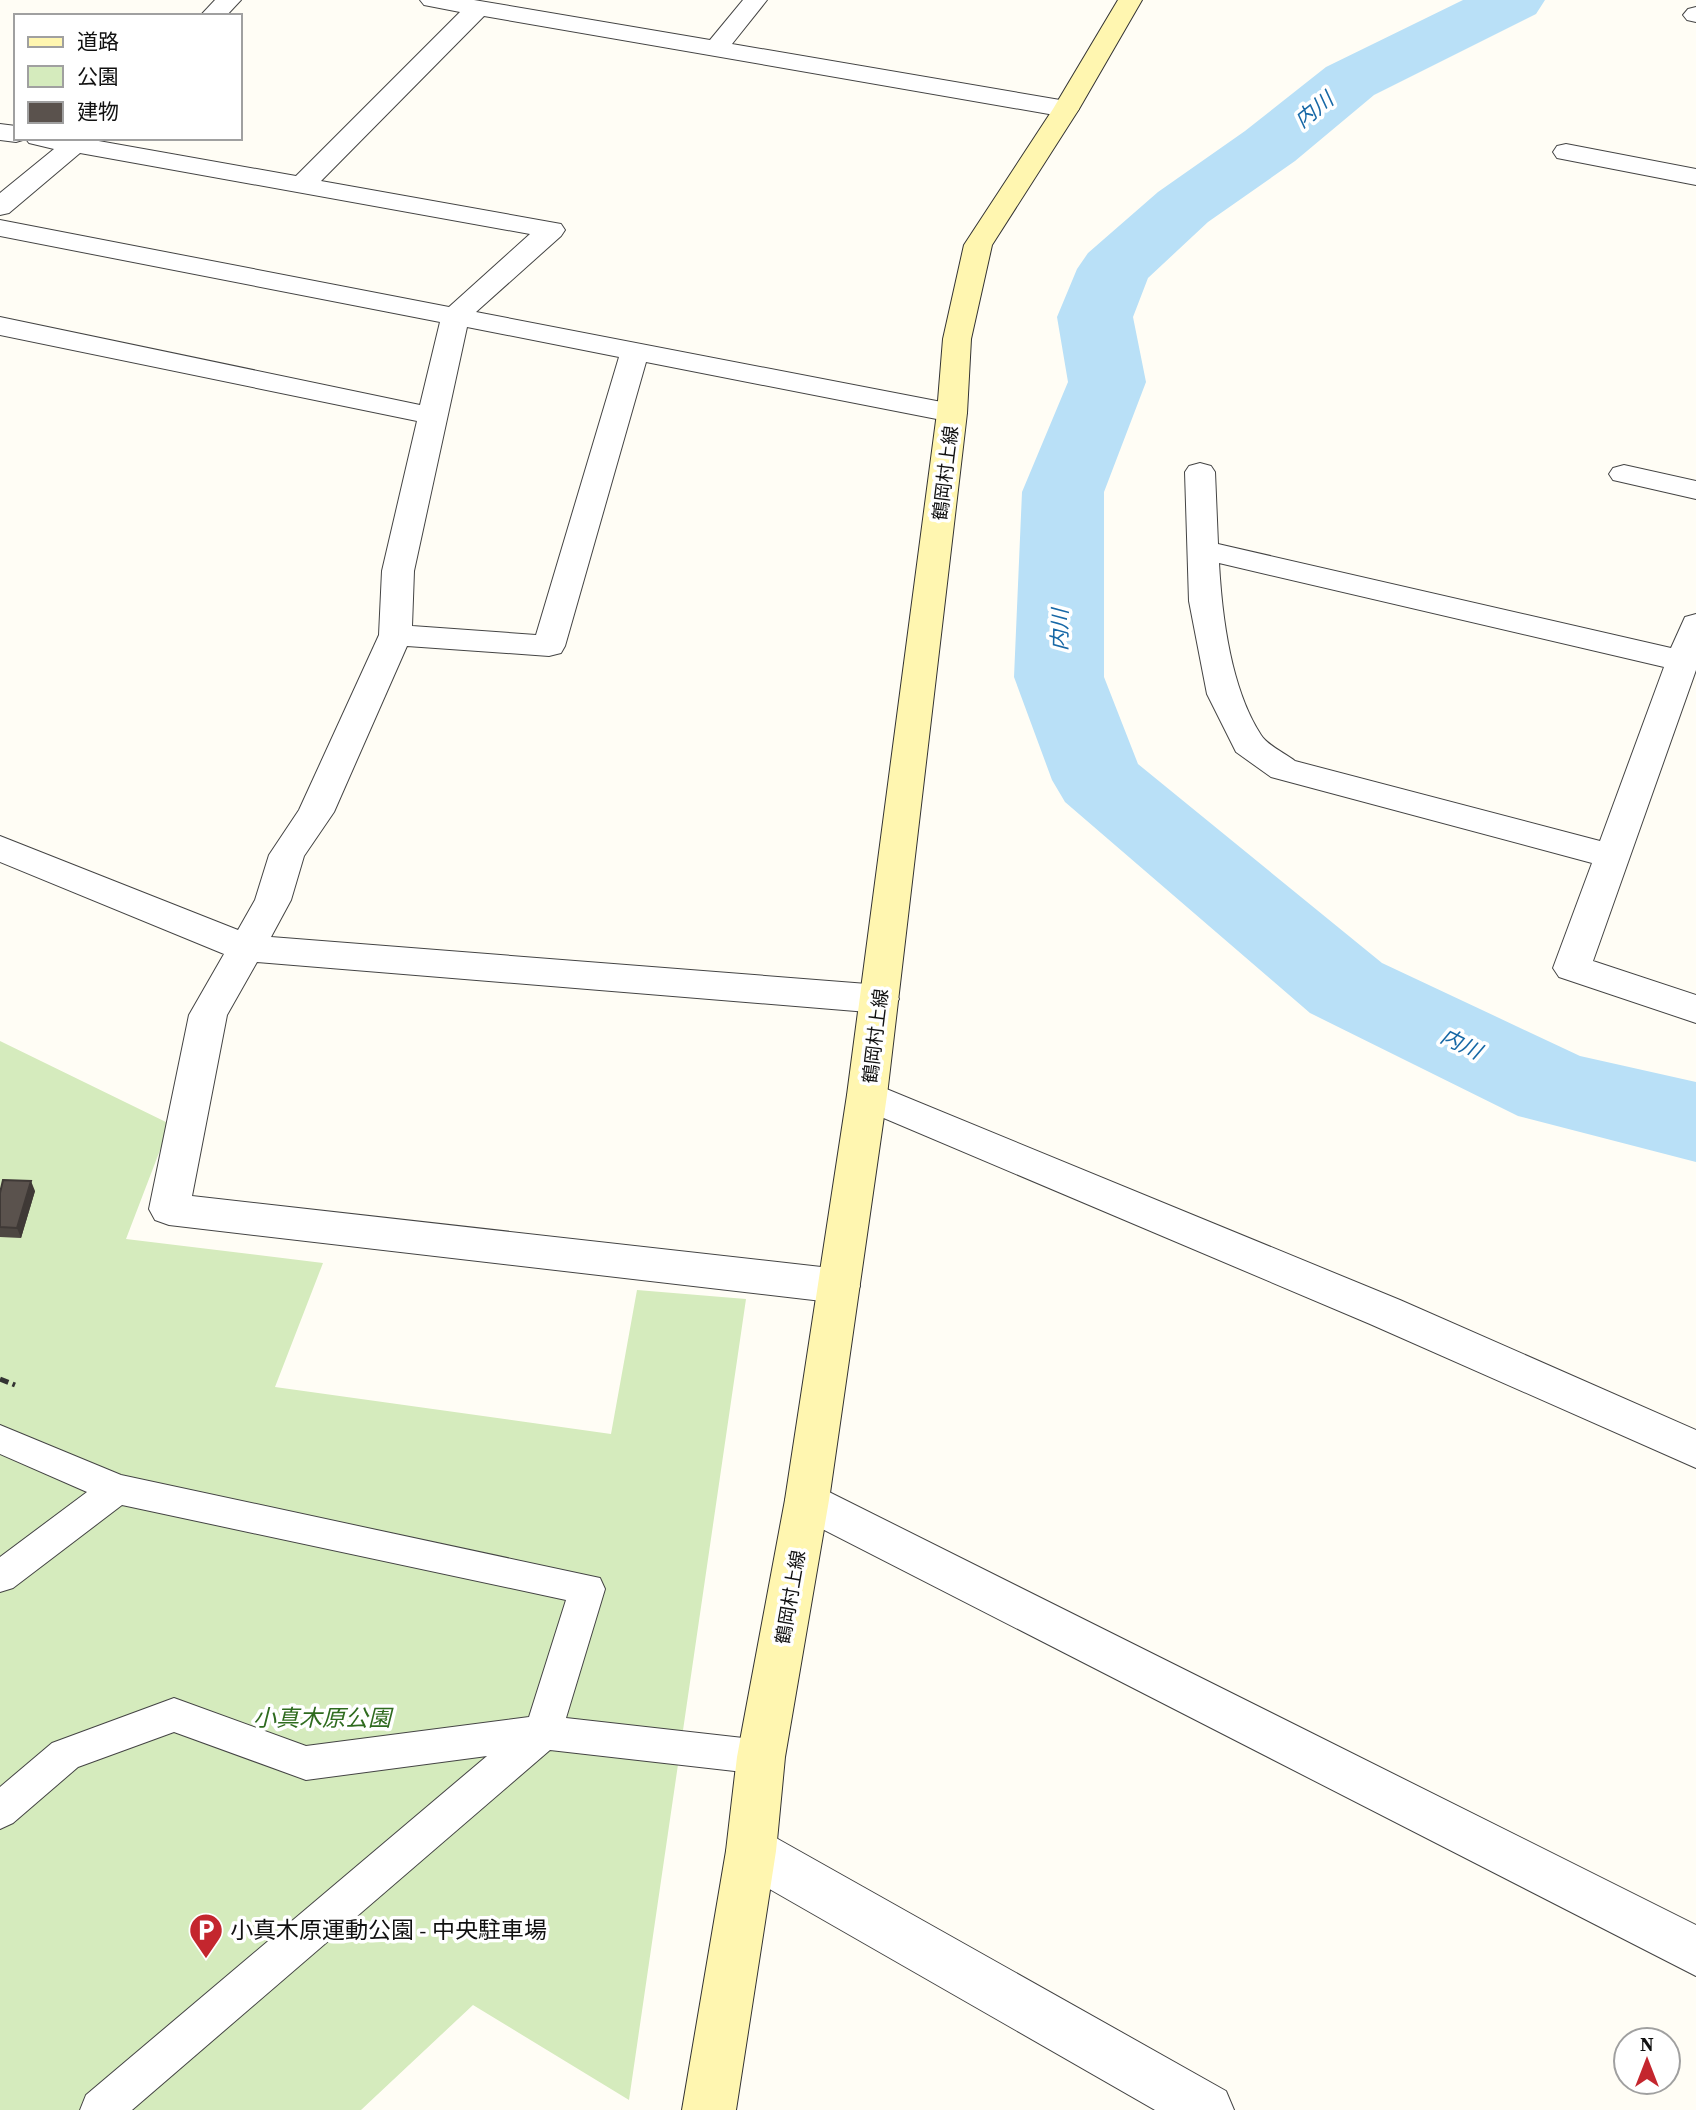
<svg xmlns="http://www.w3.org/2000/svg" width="1696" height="2110" font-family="'Source Serif 4','Noto Sans JP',serif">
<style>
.green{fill:#d5ebbd}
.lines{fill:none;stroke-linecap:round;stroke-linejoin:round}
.river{fill:#b9e0f7;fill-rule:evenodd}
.lane-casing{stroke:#444;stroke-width:2}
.street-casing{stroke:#444;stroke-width:2}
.secondary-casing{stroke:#333;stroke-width:2}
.path{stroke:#333;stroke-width:5;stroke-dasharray:9 4.5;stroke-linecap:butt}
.lane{fill:#fff;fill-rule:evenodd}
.street{fill:#fff;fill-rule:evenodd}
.secondary{fill:#fff6b0;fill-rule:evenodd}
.wall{fill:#4d4742}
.shaded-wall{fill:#3f3936}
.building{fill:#5a524d;stroke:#3f3936;stroke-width:2}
.labels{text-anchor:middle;stroke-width:7;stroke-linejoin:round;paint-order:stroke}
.street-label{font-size:19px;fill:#111;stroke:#fff}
.water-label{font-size:21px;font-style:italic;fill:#1768a6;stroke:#fff}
.near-park-label{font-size:23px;font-style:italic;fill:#2f6b1f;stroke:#fff}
.near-poi-label{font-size:23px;fill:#111;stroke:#fff;text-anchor:start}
</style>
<rect width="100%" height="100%" fill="#fffdf5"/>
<path class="green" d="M0,1041L170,1124L126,1239L323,1263L275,1387L611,1434L637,1290L746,1299L629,2100L473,2005L361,2110H0Z"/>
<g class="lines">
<path class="river" d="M1463,0H1545L1536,14L1374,95L1295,161L1208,222L1148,278L1133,317L1146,382L1104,492V677L1138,764L1382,963L1580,1056L1696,1082V1162L1518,1116L1310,1013L1065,802L1052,780L1014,677L1022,492L1068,382L1057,317L1077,269L1088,253L1158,192L1245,131L1326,67Z"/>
<g class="lane-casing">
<path id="lane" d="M0,1425L121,1475L600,1578L605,1589L566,1718L761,1740L774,1745L780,1757L774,1769L761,1774L550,1750L132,2110H80L86,2095L487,1756L306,1780L174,1732L78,1767L13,1823L0,1829V1787L52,1743L174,1698L306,1746L529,1717L566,1600L122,1505L13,1588L0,1592V1557L87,1492L0,1454Z"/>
</g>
<g class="street-casing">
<path id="street" d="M215,0H241L226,16H200Z
M420,0H474L710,40L743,0H767L732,44L1066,101L1075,104L1079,109L1075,114L1066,117L484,16L321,181L561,224L565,230L561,236L476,312L952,404L962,407L967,413L962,419L952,422L646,362L565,646L561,653L549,656L407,646L334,812L304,856L291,900L271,937L880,985L893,989L899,999L893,1009L880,1013L257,962L227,1015L192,1196L839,1269L854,1274L860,1286L854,1298L839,1303L169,1225L155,1220L149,1209L189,1015L224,954L0,862V836L238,930L255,900L269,855L299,810L379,635L382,571L417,421L0,335V317L420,405L440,322L0,236V220L449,307L530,234L80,153L9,213L0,215V193L54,149L29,143L26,139L16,142L0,140V124L16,126V138H95L93,140L296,176L460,12L424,5ZM467,327L619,357L536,635L412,626L414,571Z
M1696,7V22L1687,20L1683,15L1688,9Z
M1566,144L1696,169V185L1557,158L1553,152L1557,146Z
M1200,463L1211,466L1215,472L1218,544L1671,648L1685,617L1696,614V670L1593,961L1696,995V1023L1559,977L1553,968L1592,863L1271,777L1236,752L1207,694L1189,601L1185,472L1189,466ZM1219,563L1664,667L1600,841L1295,761C1285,753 1267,745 1261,735C1231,689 1222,617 1219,563Z
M1624,465L1696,481V499L1613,480L1609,474L1613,468Z
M867,1081L1400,1300L1696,1430V1468L1370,1324L853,1105L847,1095L853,1085Z
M807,1481L1696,1925V1976L791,1513L785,1500L791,1487Z
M751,1828L769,1834L1226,2091L1234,2110H1155L733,1868L726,1851L733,1834Z"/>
</g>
<g class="secondary-casing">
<path id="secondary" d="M1118,0H1142L1079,109L992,245L971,339L967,413L887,1095L829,1500L785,1757L776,1851L736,2110H682L726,1851L737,1757L785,1500L847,1095L937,413L943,339L964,245L1053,109Z"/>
</g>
<path class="path" d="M0,1379L15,1385"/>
<use href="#lane" class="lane"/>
<use href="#street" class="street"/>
<use href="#secondary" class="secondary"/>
</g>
<path class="wall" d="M35,1191L21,1238L0,1237V1193Z"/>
<path class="shaded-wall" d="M31,1181L35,1191L21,1238L17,1228Z"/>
<path class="building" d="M3,1180L31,1181L17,1228L0,1227V1193Z"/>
<defs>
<g id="parking-pin" transform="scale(1.75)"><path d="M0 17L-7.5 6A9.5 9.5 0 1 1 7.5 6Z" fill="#c4262e" stroke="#fff"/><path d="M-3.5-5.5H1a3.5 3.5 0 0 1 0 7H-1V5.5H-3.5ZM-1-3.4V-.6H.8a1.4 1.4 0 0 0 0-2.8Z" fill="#fff"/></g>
</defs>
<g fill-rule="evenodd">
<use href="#parking-pin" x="206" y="1930"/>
</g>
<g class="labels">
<g class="street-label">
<text transform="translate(945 473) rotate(-83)" y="7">鶴岡村上線</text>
<text transform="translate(875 1036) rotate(-83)" y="7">鶴岡村上線</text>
<text transform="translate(790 1597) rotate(-80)" y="7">鶴岡村上線</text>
</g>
<g class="water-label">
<text transform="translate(1314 110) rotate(-39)" y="7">内川</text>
<text transform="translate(1060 630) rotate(-89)" y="7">内川</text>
<text transform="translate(1461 1044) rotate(26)" y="7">内川</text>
</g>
<g class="near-park-label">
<text x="322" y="1726">小真木原公園</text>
</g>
<g class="near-poi-label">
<text x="230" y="1938">小真木原運動公園 - 中央駐車場</text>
</g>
</g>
<rect x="14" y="14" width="228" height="126" fill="#ffffff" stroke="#a0a0a0" stroke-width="2"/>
<rect x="28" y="37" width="35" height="10" fill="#fff6b0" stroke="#a0a0a0" stroke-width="2"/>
<text x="77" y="49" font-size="21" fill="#111111">道路</text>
<rect x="28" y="66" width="35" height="21" fill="#d5ebbd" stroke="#a0a0a0" stroke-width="2"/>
<text x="77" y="84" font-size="21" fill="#111111">公園</text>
<rect x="28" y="102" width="35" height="21" fill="#5a524d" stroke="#a0a0a0" stroke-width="2"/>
<text x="77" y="119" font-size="21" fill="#111111">建物</text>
<g transform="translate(1647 2061)"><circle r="33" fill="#ffffff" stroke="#a0a0a0" stroke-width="2"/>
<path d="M0-5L12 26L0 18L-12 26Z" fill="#c4262e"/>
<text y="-10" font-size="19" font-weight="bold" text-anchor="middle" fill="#111111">N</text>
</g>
</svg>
